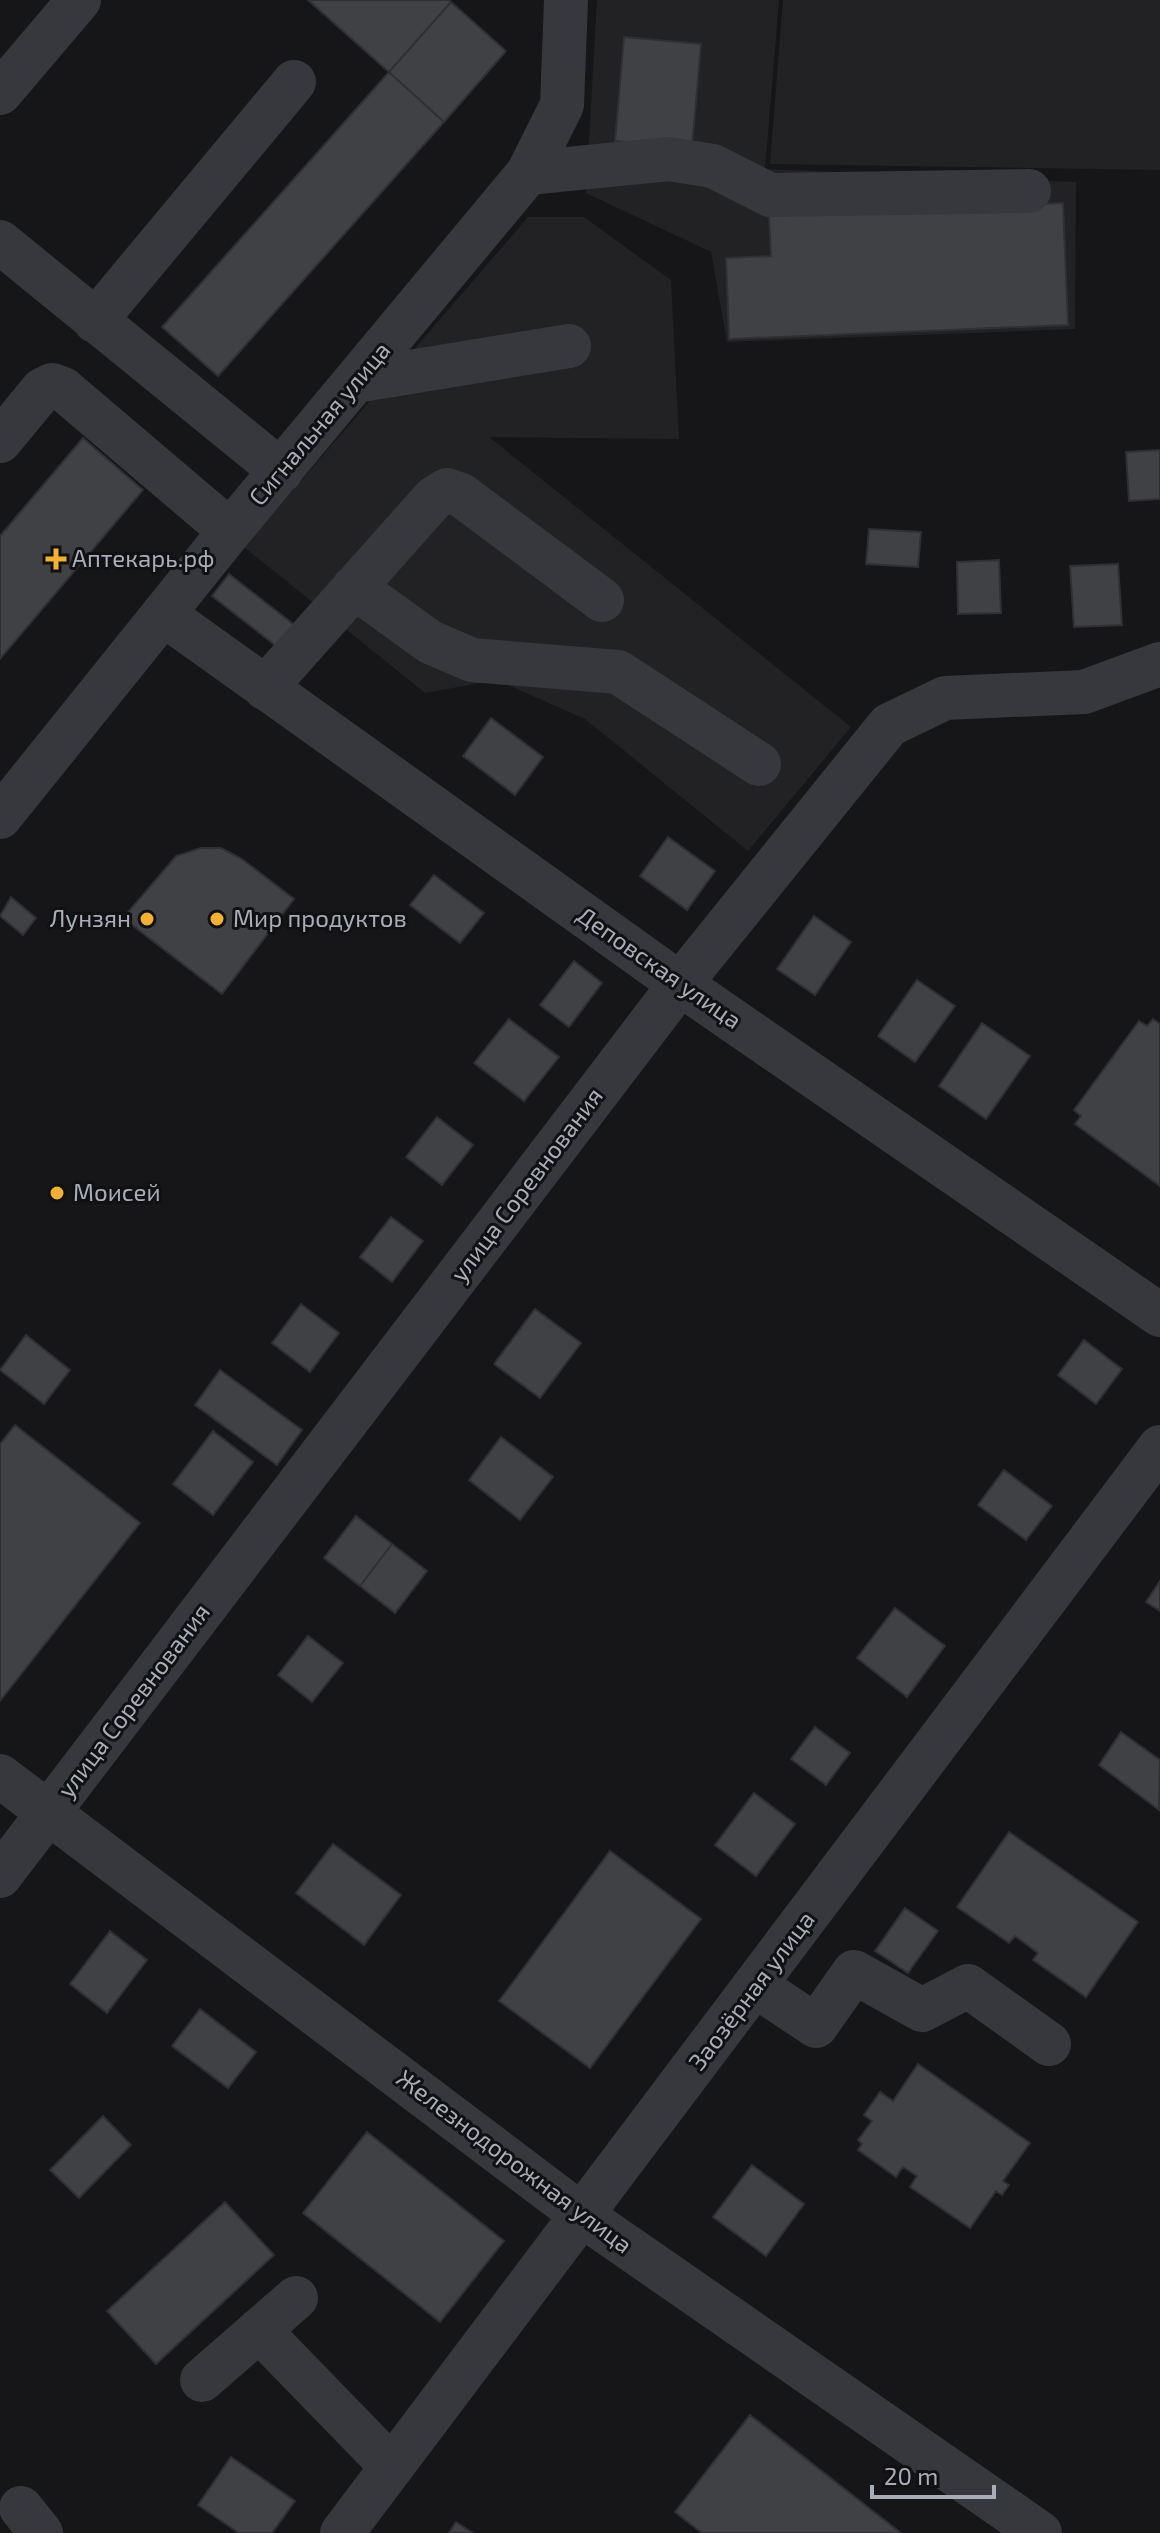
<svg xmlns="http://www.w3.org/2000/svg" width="1160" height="2533" font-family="'Exo 2',sans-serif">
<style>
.built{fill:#222225}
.building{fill:#404145;stroke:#303034;stroke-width:2}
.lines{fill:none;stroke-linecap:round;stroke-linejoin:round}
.minor{stroke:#37383d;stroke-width:44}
.poi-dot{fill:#f2b134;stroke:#111113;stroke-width:3}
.labels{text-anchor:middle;stroke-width:6;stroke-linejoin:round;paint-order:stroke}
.street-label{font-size:24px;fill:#a8adb8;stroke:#111113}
.poi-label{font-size:24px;fill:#a8adb8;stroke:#111113;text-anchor:start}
</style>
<rect width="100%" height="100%" fill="#161618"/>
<path class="built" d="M597,0H779L765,169L1076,182L1075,329L727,342L711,252L586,193Z
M783,0H1160V170L770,164Z
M528,217H584L671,280L679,439L489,437L851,727L748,851L585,719L497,680L425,693L244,547Z"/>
<path class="building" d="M308,0H449L451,2L389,72Z
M451,2L506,51L444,122L389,72Z
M624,37L701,44L692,147L615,141Z
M389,72L444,122L218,376L162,327Z
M1063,203L1068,325L729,339L726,258L771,256L769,215Z
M83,438L143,490L0,659V536Z
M1160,450V499L1129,501L1126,452Z
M869,529L921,532L918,567L866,564Z
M999,560L1001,613L958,614L957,562Z
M1118,564L1122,625L1074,627L1070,566Z
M229,574L297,627L280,649L212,596Z
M491,718L543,757L515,795L463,756Z
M668,837L715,871L687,910L640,876Z
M201,848H221L242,859L294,899L222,994L123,918L176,856Z
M434,875L484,913L460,943L410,905Z
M11,897L36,918L23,935L0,916Z
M814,916L851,942L815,995L777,969Z
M574,961L602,983L569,1027L540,1005Z
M917,980L955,1006L915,1062L878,1036Z
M509,1019L559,1057L524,1101L474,1063Z
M1153,1019L1160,1024V1186L1075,1124L1081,1116L1074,1110L1139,1021L1147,1026Z
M982,1023L1030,1056L986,1119L939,1086Z
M437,1117L473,1145L442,1185L406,1157Z
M391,1217L423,1241L392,1282L360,1257Z
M301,1304L339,1333L310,1372L272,1343Z
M535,1309L581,1343L540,1398L494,1364Z
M26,1335L70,1370L44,1404L0,1370Z
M1084,1340L1122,1369L1096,1404L1058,1375Z
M220,1370L302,1430L277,1465L195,1405Z
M15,1425L140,1523L0,1701V1444Z
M213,1431L253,1462L213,1515L173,1484Z
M501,1437L553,1477L520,1520L469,1480Z
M1004,1470L1052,1506L1026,1540L978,1505Z
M356,1516L392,1544L360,1586L324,1558Z
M392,1544L427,1571L395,1613L360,1586Z
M1160,1581V1611L1146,1602Z
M895,1608L945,1646L907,1697L857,1658Z
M308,1636L343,1663L312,1702L278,1675Z
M815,1727L850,1753L826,1785L791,1759Z
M1121,1732L1160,1760L1159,1810L1099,1765Z
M754,1793L795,1824L756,1876L715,1845Z
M1009,1832L1138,1922L1086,1997L1033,1960L1038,1953L1015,1936L1009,1943L957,1907Z
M333,1844L401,1895L364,1945L296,1893Z
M610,1851L701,1919L590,2068L499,2001Z
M905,1908L938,1931L908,1973L875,1951Z
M110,1931L147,1960L107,2013L70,1984Z
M200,2009L256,2052L228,2088L172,2046Z
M918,2064L1030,2143L1003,2181L1009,2185L1002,2195L996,2191L970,2228L910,2187L917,2176L903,2167L896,2177L858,2150L862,2144L858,2140L872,2121L864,2115L880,2092L893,2101Z
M103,2116L131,2145L79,2198L50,2170Z
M367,2132L504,2241L440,2322L303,2213Z
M752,2165L804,2204L766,2256L713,2217Z
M225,2202L274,2255L156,2364L107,2311Z
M750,2415L901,2533H702L675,2512Z
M231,2457L295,2501L272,2533H239L198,2505Z
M456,2522L473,2533H449Z"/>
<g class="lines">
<path class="minor" d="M0,93L79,0
M528,173L669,159L713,166L770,195L1029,191
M0,242L281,471
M95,321L294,82
M355,381L569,346
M0,441L42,390L52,385L63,389L230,531
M354,587L430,642L472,660L618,672L759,764
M163,614L680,984L1160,1315
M265,688L434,498L447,490L461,495L602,600
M0,817L230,531L528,173L562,105L566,0
M0,1776L583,2216L1040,2533
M0,1876L680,984L889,725L945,698L1084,692L1160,664
M756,1986L816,2026L854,1972L922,2010L968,1986L1049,2044
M259,2330L392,2467
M202,2380L296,2298
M21,2508L41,2533
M342,2533L1160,1447"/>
</g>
<g class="poi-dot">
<path d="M52 547h8v8h8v8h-8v8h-8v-8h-8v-8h8z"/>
<circle cx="147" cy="919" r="8"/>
<circle cx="217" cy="919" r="8"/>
<circle cx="57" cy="1193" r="8"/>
</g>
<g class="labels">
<g class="street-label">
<text transform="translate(320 424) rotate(-50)" y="8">Сигнальная улица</text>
<text transform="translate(659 968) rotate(35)" y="8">Деповская улица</text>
<text transform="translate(527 1185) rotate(-53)" y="8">улица Соревнования</text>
<text transform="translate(134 1701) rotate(-53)" y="8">улица Соревнования</text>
<text transform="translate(752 1991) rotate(-53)" y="8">Заозёрная улица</text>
<text transform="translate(514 2162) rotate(37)" y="8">Железнодорожная улица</text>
</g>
<g class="poi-label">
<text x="72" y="567">Аптекарь.рф</text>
<text x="131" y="927" text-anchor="end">Лунзян</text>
<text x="233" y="927">Мир продуктов</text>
<text x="73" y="1201">Моисей</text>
</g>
</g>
<path d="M872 2485v12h122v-12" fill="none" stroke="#a8adb8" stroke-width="4"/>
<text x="884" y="2485" font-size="24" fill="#a8adb8" stroke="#111113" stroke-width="6" paint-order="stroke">20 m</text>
</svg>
